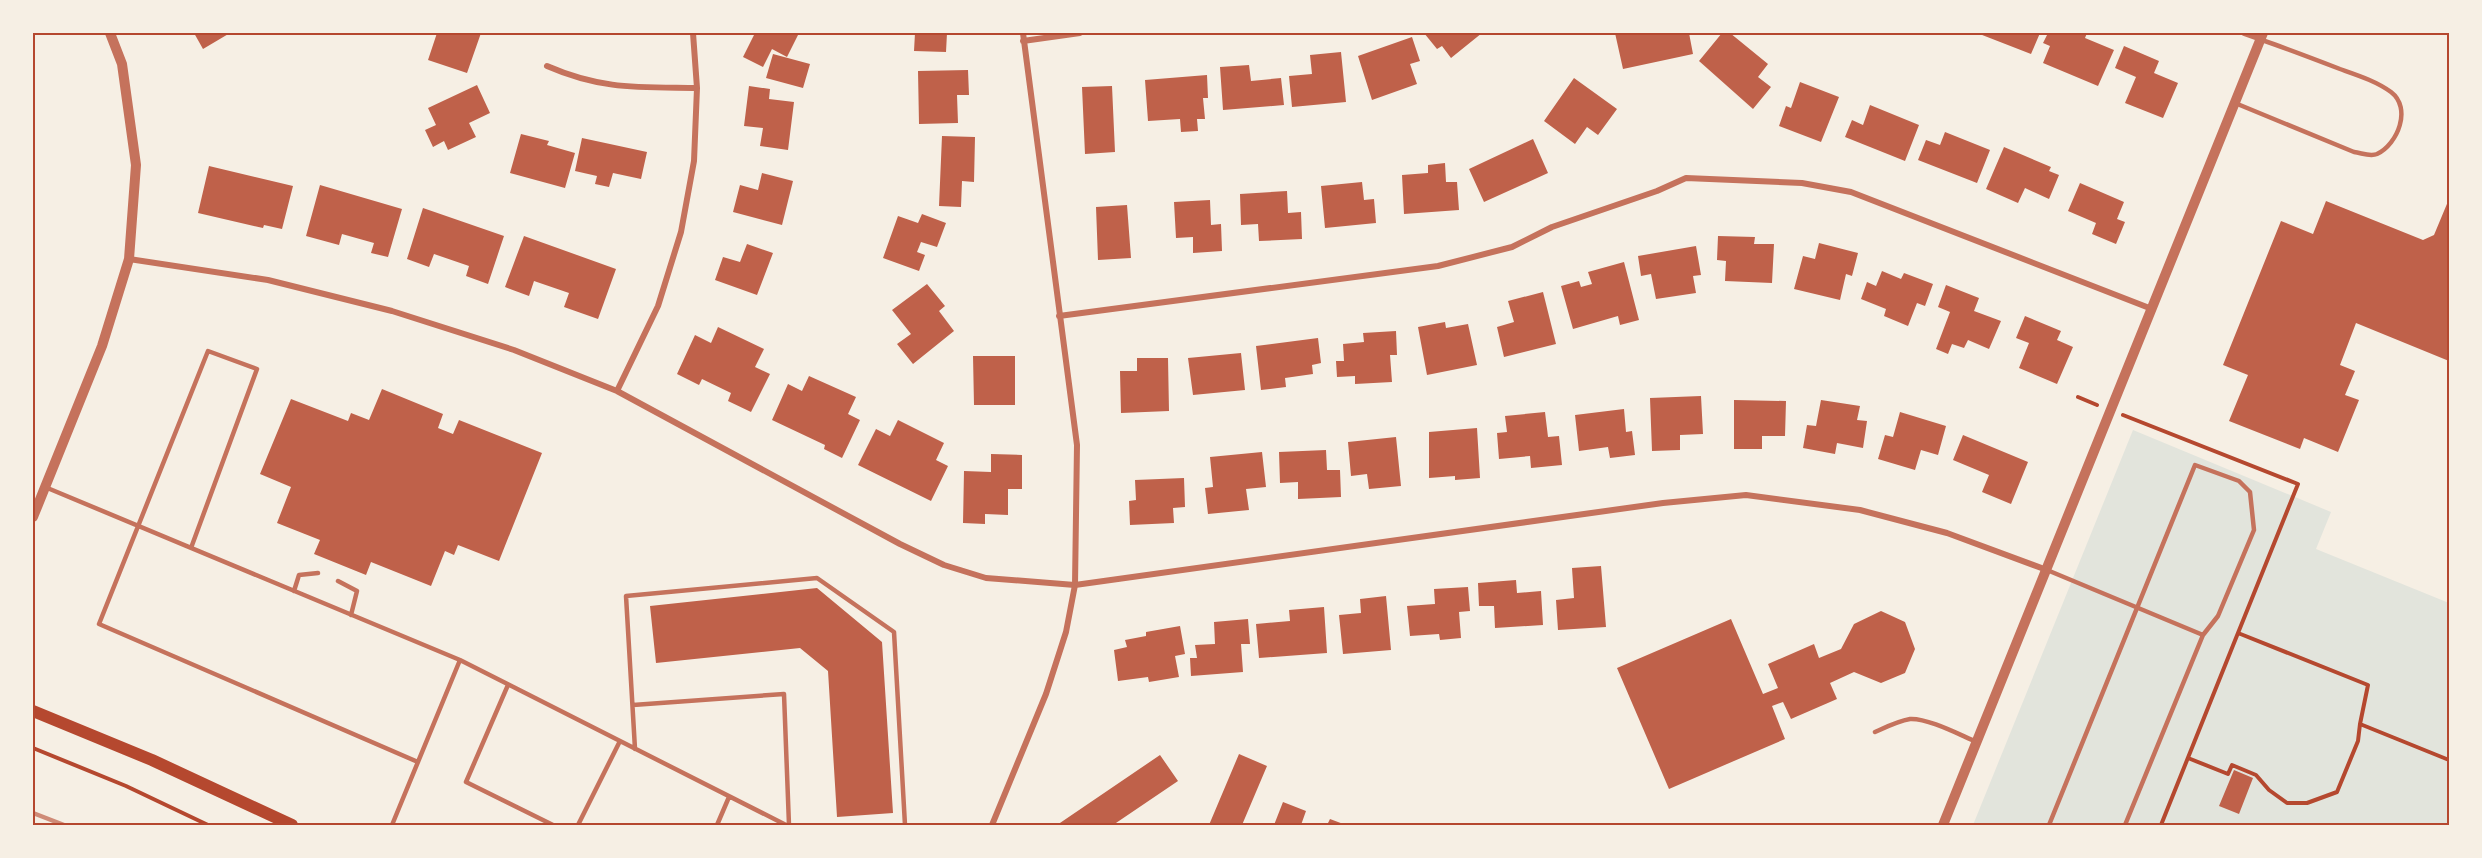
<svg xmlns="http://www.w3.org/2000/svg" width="2482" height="858" font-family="'Source Sans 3',sans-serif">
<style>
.green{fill:#e2e4dc}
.building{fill:#bf614a}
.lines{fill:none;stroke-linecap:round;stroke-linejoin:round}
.path{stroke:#b5482f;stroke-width:4}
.service{stroke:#c5725c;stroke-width:4.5}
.minor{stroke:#c5725c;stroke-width:6}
.tertiary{stroke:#c5725c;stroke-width:10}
.secondary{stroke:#b5482f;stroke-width:12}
.rail{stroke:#cf8b77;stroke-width:4.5}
.neatline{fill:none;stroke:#b5482f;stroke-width:2}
</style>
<rect width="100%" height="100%" fill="#f6efe4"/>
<path class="green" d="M2133,430L2331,512L2316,549L2449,603V825H1973Z"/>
<path class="building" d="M194,33H230L203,49Z
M437,33H481L467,73L428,60Z
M755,33H799L787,57L772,49L763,67L743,57Z
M915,33H947L946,52L914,51Z
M1424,33H1482L1451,58L1442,46L1437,49Z
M1615,33H1689L1693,54L1623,69Z
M1722,33H1730L1768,64L1758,77L1771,87L1753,109L1699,61Z
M1977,33H2040L2031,54Z
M2048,33H2087L2085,38L2114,50L2098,86L2043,63L2050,46L2043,43Z
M1412,37L1420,61L1410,64L1417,84L1372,100L1358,56Z
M2124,46L2159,61L2154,73L2178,83L2163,118L2125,103L2136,77L2115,68Z
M1341,52L1346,102L1292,107L1289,76L1312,74L1310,55Z
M773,54L810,64L803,88L766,78Z
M1249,65L1251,81L1281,78L1284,105L1223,110L1220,67Z
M968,70L969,95H957L958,123L919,124L918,71Z
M1207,75L1208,98H1203L1205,119H1197L1198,131L1181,132L1180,119L1148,121L1145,80Z
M1574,78L1617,109L1598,135L1587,127L1575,144L1544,121Z
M1800,82L1839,97L1821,142L1779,126L1786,106L1791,108Z
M477,85L490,113L469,123L476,137L448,150L444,141L433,147L425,130L436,125L428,108Z
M749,86L770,89L769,99L794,102L788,150L760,146L763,128L744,126Z
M1112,86L1115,152L1085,154L1082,87Z
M1870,105L1919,125L1905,161L1845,137L1852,120L1863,125Z
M1945,132L1990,150L1977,183L1918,160L1926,140L1940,145Z
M521,134L549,141L547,145L575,153L565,188L510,173Z
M942,136L975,137L974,182L962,181L961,207L939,206Z
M582,138L647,152L641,179L613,173L609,187L595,184L597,176L575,171Z
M1533,139L1548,173L1484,202L1469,169Z
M2004,147L2051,167L2049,171L2059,175L2049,199L2025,188L2018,203L1986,189Z
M1445,163L1446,182H1457L1459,210L1404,214L1402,175L1428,173V165Z
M209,166L293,186L282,229L264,225L263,228L198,213Z
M762,173L793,181L782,225L733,212L740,185L758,190Z
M1362,182L1364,200L1374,199L1376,223L1325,228L1321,186Z
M2080,183L2124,202L2117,219L2125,222L2116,244L2092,234L2096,223L2068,211Z
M320,185L402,209L388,257L371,253L374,243L342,234L339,245L306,236Z
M1287,191L1288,213L1301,212L1302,239L1259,241L1258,224L1241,225L1240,194Z
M2449,199V361L2356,323L2340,365L2355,371L2345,395L2359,400L2338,452L2304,438L2300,449L2229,421L2248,375L2223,365L2281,221L2313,234L2326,201L2423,240L2434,235Z
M1210,200L1211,225L1221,224L1222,251L1193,253V237L1176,238L1174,202Z
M1127,205L1131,258L1098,260L1096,207Z
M423,208L504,236L488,284L466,276L469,266L434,254L429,267L407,259Z
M922,214L946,223L937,247L921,242L917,252L925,255L919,271L883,258L898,216L918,223Z
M524,236L616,269L598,319L564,307L569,293L534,281L529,296L505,287Z
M1718,236L1755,237L1754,244H1774L1772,283L1725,281L1726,261L1717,260Z
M1819,243L1858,253L1852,276L1846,274L1840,300L1794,289L1803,256L1815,259Z
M747,244L773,253L757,295L715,280L723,257L740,262Z
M1696,246L1701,275L1693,276L1696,293L1656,299L1651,274L1641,276L1638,256Z
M1624,262L1639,320L1620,325L1618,316L1573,329L1561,286L1579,281L1581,287L1592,284L1588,272Z
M1882,271L1901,279L1904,273L1933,284L1925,306L1917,303L1908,326L1884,316L1886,309L1861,299L1867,282L1876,286Z
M927,284L945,306L939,311L954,331L913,364L897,344L911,334L892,310Z
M1946,285L1979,298L1974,311L2001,321L1989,349L1968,340L1964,348L1952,344L1948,354L1936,349L1950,312L1938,307Z
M1543,292L1556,344L1504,357L1497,327L1514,322L1508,301Z
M2025,316L2061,331L2057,340L2073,347L2057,384L2019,368L2029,343L2016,338Z
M1445,322L1446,328L1468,324L1477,365L1427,375L1418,327Z
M718,327L764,349L755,367L770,374L751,412L728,401L731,393L702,379L699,385L677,374L695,335L711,343Z
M1396,331L1397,355H1390L1392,382L1355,384V376L1337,377L1336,361H1344L1343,344L1364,342L1363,333Z
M1318,338L1321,363L1312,365L1313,374L1285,378L1286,387L1261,390L1256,346Z
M1241,353L1245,390L1193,395L1188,358Z
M973,356H1015V405H974Z
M1137,358H1168L1169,411L1121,413L1120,371H1137Z
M809,376L856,397L848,414L860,420L842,458L824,449L825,445L772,420L788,384L802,391Z
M382,389L443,414L438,428L453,434L459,420L542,453L499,561L458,545L454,555L445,551L431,586L371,562L366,575L314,554L320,540L277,523L291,487L260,474L291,399L348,421L351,413L369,420Z
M1701,396L1703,434L1680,435V450L1652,451L1650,398Z
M1734,400L1786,401L1785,436H1762V449H1734Z
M1821,400L1860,406L1857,420L1867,421L1863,448L1837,443L1835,454L1803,448L1807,425L1816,426Z
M1624,409L1626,432L1632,431L1635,455L1610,458L1608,447L1579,451L1575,415Z
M1545,412L1548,437L1559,436L1562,465L1531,468L1530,456L1499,459L1497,433L1507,432L1505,416Z
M1900,412L1946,426L1938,455L1921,450L1915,470L1878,459L1885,435L1893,437Z
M898,420L944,443L936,460L948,466L931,501L858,465L876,429L890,436Z
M1477,428L1480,478L1455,480V476L1429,478V432Z
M1963,435L2028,462L2011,504L1982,492L1989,475L1953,460Z
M1396,437L1401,486L1369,489L1367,474L1351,476L1348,442Z
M1326,450L1327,470H1340L1341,497L1298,499V482L1280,483L1279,452Z
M1262,452L1266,487L1246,489L1249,510L1208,514L1205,488L1213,487L1210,457Z
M991,454L1022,455V489H1008V515L985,514V524L963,523L964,471L991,472Z
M1184,478L1185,507L1173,508L1174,523L1130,525L1129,501L1136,500L1135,480Z
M1601,566L1606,627L1558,630L1556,600L1574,598L1572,568Z
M1516,580L1517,593L1541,591L1543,625L1495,628L1494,606H1479L1478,583Z
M1468,587L1470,611L1459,612L1461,638L1440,640L1439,634L1410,636L1407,606L1435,604L1434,589Z
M817,588L882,642L893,813L837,817L828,671L800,648L656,663L650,606Z
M1386,596L1391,650L1343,654L1339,615L1361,613L1360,599Z
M1324,607L1327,653L1259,658L1256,624L1290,621L1289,610Z
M1881,611L1905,622L1915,649L1905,673L1881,683L1854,672L1830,683L1837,699L1791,719L1783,702L1772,706L1785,739L1669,789L1617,668L1731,619L1763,694L1778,688L1768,664L1814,644L1819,658L1841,649L1854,624Z
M1248,619L1250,644H1241L1243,672L1191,676L1190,658H1197L1195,645L1215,644L1214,622Z
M1180,626L1185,654L1175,656L1179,677L1149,682L1148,677L1118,681L1114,650L1127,647L1125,640L1146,636V632Z
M1239,754L1267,766L1242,825H1209Z
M1160,755L1178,781L1113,825H1057Z
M2234,770L2253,778L2239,814L2219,806Z
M1283,802L1306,811L1301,825H1274Z
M1330,819L1346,825H1327Z"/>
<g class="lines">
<path class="path" d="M2078,397L2097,405
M2123,415L2298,484L2238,633L2368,685L2360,724L2449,760
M33,748L126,786L208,825
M2188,758L2228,774L2232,765L2256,775L2269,790L2287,803H2307L2337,792L2358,741L2360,724
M2161,825L2238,633"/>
<path class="service" d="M2235,103L2354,152C2362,153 2370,157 2377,154C2398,144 2412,108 2391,92C2376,81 2357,75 2340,69C2314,59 2288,49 2262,40
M45,487L460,660
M191,548L257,369L208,351L99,624L418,762
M2047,570L2203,635
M338,581L357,591L351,615
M294,591L299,575L318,573
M508,685L466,782L553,825
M633,705L784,694L789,825
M1875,732C1886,727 1898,721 1910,719C1928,718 1960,735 1977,742
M635,749L626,596L817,578L894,632L905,825
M392,825L460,660L786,825
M578,825L620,741
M717,825L729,797
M2049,825L2195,465L2239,481L2250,492L2254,530L2218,616L2203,635L2125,825"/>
<path class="minor" d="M2244,33L2261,39
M1023,41L1080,33
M547,66C602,90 639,87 697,88
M129,259L268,280L392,311L514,350L617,391L900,544L944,565L986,578L1075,585L1663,503L1746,495L1860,510L1947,533L2047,570
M1059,316L1438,266L1512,247L1552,227L1657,191L1686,178L1802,183L1851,192L2152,309
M617,391L658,306L681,232L694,161L697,88L693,33
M992,825L1046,694L1066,632L1075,585L1077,445L1023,33"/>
<path class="tertiary" d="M33,517L102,346L129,259L136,165L122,64L110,33
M1943,825L2263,33"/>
<path class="secondary" d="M33,711L152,760L292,825"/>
<path class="rail" d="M33,813L64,825"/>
</g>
<rect width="2482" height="858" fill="none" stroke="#f6efe4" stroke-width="69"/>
<rect x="34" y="34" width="2414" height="790" class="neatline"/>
</svg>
